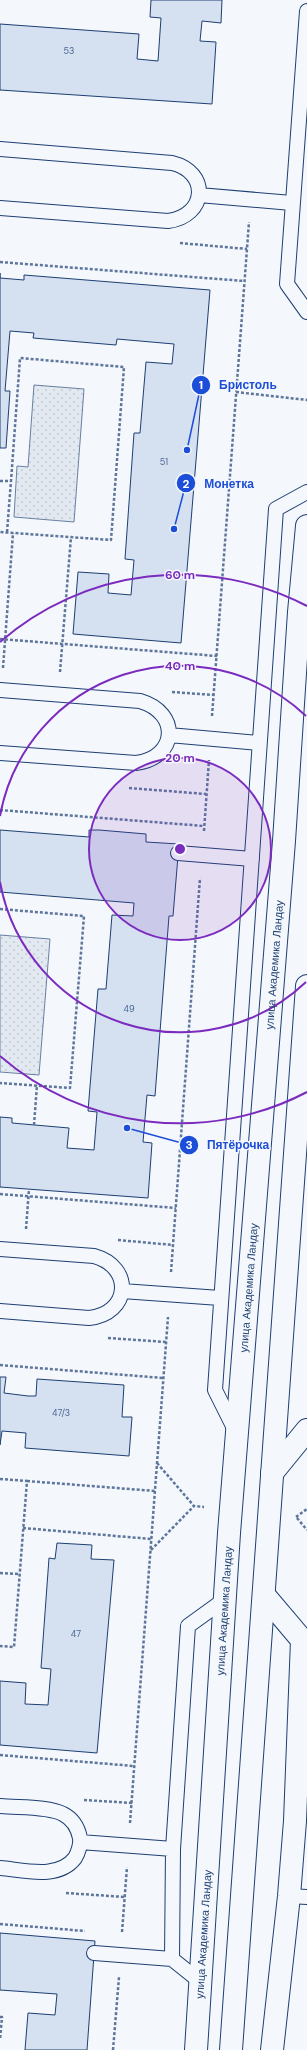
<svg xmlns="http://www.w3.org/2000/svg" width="307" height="2050" font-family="'DM Sans',sans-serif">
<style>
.park{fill:url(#park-dots);stroke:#687fa3}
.building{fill:#d5e0f0;stroke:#1d3f73}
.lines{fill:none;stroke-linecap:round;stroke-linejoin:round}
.service-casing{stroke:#1d3f73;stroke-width:16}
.minor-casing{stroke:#1d3f73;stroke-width:24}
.tertiary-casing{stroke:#1d3f73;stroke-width:24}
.path{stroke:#5e769c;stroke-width:2.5;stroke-dasharray:3 2;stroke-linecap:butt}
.service{stroke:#f4f7fb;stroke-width:14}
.minor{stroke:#f4f7fb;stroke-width:22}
.tertiary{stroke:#f4f7fb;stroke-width:22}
.ring{fill:none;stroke:#7b2cbf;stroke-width:2}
.labels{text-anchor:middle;stroke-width:3;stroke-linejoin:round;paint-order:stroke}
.number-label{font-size:9px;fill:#4b6792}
.street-label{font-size:11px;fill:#1d3f73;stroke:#f4f7fb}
.centre{fill:#7b2cbf;stroke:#f4f7fb;stroke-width:2}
.ring-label{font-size:12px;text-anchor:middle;font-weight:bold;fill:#7b2cbf;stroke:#f4f7fb;stroke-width:3;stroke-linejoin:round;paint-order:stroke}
.leader{fill:none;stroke:#1d4ed8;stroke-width:1.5}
.callout-dot{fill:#1d4ed8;stroke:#f4f7fb;stroke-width:1.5}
.mark-label{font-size:12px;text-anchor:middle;font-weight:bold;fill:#fff}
.callout-label{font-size:12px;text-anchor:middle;font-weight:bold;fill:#1d4ed8;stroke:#f4f7fb;stroke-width:3;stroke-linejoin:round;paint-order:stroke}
</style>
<defs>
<pattern id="park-dots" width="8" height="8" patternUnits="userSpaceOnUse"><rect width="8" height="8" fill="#e3e9f0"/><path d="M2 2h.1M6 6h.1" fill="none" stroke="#c2c9d1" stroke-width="1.8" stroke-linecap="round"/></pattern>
</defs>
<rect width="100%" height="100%" fill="#f4f7fb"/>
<path class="park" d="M34,385L84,389L74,522L14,517L17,466L28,467Z
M0,935L50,939L39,1075L0,1072Z"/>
<path class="building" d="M151,0H222L221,23L202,21L200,41L216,42L212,104L0,90V24L139,34L137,59L158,61L161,18L150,17Z
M0,273V278L24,280V275L210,290L181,643L73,634L78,572L109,574L108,593L131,595L134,560L125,559L134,433H140L146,362L172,364L174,344L117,339L116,345L33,338L34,333L10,331L5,391H10L6,448H0Z
M0,830L89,837V830H99L146,834V842L179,844L173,916H169L155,1096L147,1095L143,1142L152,1143L148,1198L0,1187V1117L12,1118V1123L69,1128L67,1148L94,1150L97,1112L88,1111L98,989H106L112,915L133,916L134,903L0,892Z
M0,1377H6L4,1393L28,1396H36L37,1379L124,1385L122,1417H132L129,1456L25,1448L26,1433L2,1431L0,1445Z
M57,1543L92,1545L91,1559L114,1560L97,1753L0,1745V1681L26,1683L25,1704L48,1705L51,1669L41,1668L49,1558L55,1559Z
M0,1933L95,1941L87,2050H25L28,2013L55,2015L57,1994L0,1990Z"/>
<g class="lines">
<g class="service-casing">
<path id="service" d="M307,11L287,284L307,312
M0,149L172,163C210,172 207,216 168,221L0,208
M199,195L292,203
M0,690L140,701C181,713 177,758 136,763L0,753
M169,735L259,743
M178,853L252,859
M0,1249L94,1256C134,1267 130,1314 89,1318L0,1311
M122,1291L220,1298
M236,1432L215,1390L276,509L307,492
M0,1806C17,1808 48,1806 63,1814C73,1819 78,1828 80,1838C81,1844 78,1853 75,1858C58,1880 24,1870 0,1868
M80,1842L173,1849
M289,1896L307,1897
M94,1953L172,1959
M202,1983L172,1959L173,1849L188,1626L224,1600"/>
</g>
<g class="minor-casing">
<path id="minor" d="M272,1473L307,1430
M264,1595L302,1640L295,1821L289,1896L272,2050"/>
</g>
<g class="tertiary-casing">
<g id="tertiary">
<path id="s1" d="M196,2050L229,1533L284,841L299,612L307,526"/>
<path d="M231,2050L307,986"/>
</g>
</g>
<path class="path" d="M180,243L247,249
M0,262L244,281
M236,392L307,400
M0,481H11L20,358L124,367L111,540L0,532
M7,532L11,481
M0,639L217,656
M3,668L13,533
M60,672L71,537
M172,692L214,695
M212,716L249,222
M129,788L206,794
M0,810L204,826
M204,831L209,760
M0,909L84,916L70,1088L0,1083
M34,1125L37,1085
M0,1194L176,1208
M26,1229L29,1189
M118,1240L173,1245
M171,1272L200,878
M108,1338L166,1342
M0,1365L163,1378
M157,1463L194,1506L204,1507
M0,1479L27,1481L14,1647L0,1646
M27,1481L155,1491
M296,1517L307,1509
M297,1518L307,1530
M23,1528L151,1539
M151,1550L194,1506
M0,1573L19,1574
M0,1755L134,1766
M84,1800L132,1803
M130,1823L168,1317
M66,1893L125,1897
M0,1924L85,1931
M122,1932L127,1867
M0,2017H2L0,2040
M113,2050L119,1977"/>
<use href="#service" class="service"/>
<use href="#minor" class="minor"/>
<use href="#tertiary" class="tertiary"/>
</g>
<circle cx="180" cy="849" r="91" fill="#7b2cbf" fill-opacity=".12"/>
<g class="ring">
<circle cx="180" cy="849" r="91"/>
<path d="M306 982A183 183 0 0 1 0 882M0 816A183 183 0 0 1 306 716"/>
<path d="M307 1092A274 274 0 0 1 0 1056M0 642A274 274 0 0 1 307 606"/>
</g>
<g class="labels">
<g class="number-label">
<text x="69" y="54">53</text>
<text x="164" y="465">51</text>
<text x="129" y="1012">49</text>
<text x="61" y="1416">47/3</text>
<text x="76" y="1637">47</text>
</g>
<g class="street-label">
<text dy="4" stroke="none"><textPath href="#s1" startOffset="1088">улица Академика Ландау</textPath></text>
<text dy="4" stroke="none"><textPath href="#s1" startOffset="764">улица Академика Ландау</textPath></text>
<text dy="4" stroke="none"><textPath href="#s1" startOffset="440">улица Академика Ландау</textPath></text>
<text dy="4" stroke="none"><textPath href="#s1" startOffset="116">улица Академика Ландау</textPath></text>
</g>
</g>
<circle cx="180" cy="849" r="6" class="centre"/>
<g class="ring-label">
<text x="180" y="579">60 m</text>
<text x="180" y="670">40 m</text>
<text x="180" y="762">20 m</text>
</g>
<path class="leader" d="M187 450L201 385M174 529L186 483M127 1128L189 1145"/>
<g class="callout-dot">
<circle cx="187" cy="450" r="4"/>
<circle cx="174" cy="529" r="4"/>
<circle cx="127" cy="1128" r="4"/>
<circle cx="201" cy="385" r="10"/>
<circle cx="186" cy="483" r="10"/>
<circle cx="189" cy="1145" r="10"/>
</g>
<g class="mark-label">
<text x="201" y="389">1</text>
<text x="186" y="488">2</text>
<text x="189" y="1149">3</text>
</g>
<g class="callout-label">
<text x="248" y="389">Бристоль</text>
<text x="229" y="488">Монетка</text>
<text x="238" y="1149">Пятёрочка</text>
</g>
</svg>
